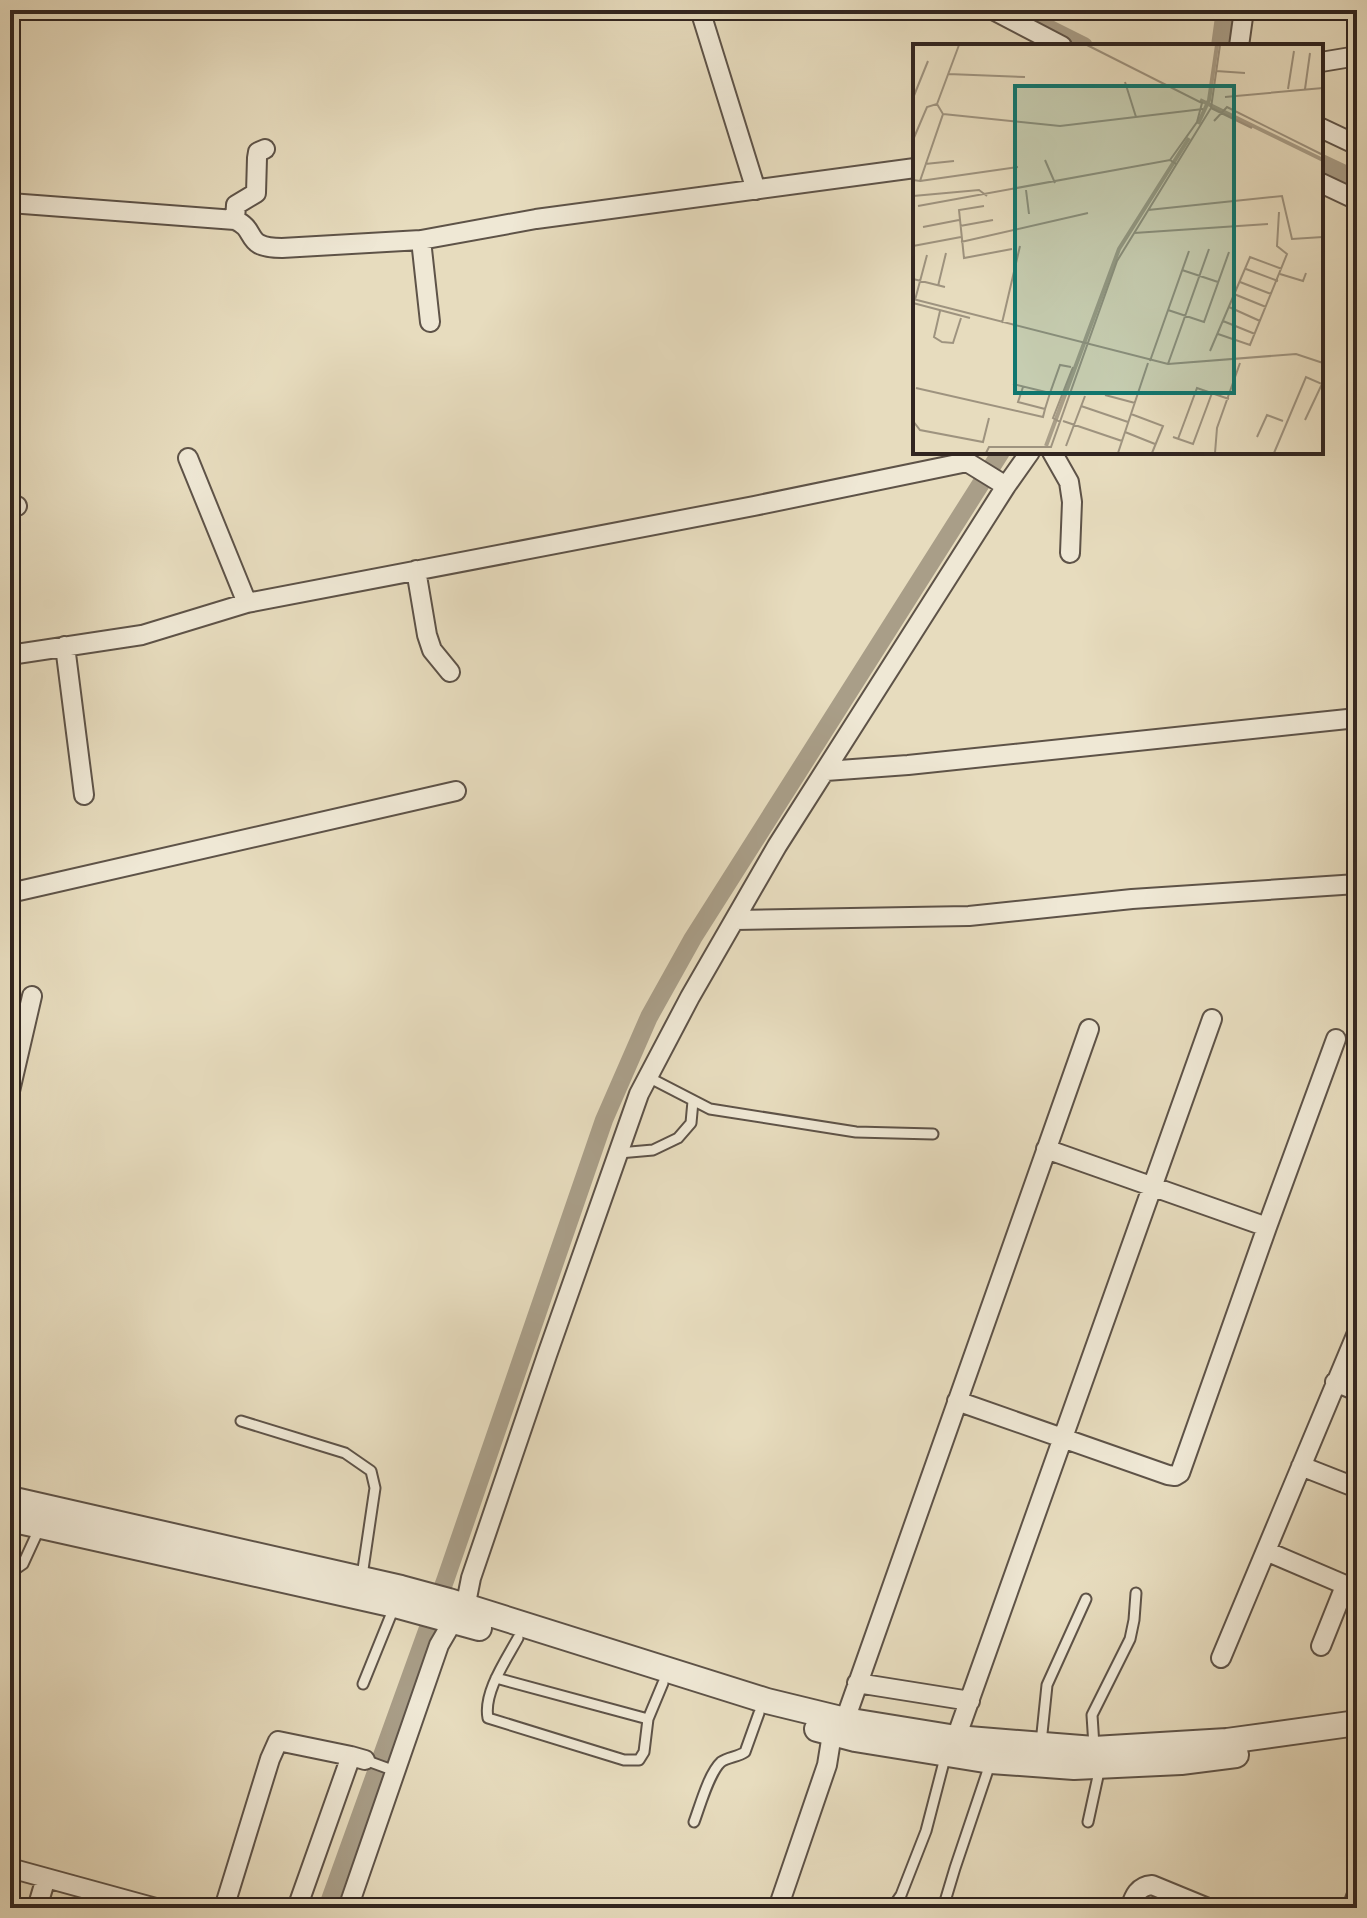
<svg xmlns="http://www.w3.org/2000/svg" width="1367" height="1918" font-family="Vollkorn,serif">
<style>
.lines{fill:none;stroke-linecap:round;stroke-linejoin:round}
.canal{stroke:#a99e88;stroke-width:18}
.service-casing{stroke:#5e5348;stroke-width:13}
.minor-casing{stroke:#5e5348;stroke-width:22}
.tertiary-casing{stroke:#5e5348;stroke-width:28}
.service{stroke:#efe8d5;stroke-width:9}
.minor{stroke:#efe8d5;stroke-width:18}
.tertiary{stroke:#efe8d5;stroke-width:24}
.inset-river{fill:none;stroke:#a99e88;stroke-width:4}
.inset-road{fill:none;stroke:#9e937f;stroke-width:2}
.view{fill:#0f766e;fill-opacity:0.15;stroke:#0f766e;stroke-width:4}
.inset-edge{fill:none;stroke:#312520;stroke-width:4}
</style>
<rect width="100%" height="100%" fill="#e7dcbe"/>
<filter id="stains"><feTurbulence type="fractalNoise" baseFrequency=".0025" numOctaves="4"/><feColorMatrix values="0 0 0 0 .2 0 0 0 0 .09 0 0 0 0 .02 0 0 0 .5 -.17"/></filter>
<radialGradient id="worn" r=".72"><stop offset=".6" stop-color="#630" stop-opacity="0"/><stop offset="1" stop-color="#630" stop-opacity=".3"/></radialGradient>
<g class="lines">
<path class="canal" d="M1014,11L1084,46
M1220,46L1225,10
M1321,163L1357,180
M327,1908L446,1578L604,1120L649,1017L693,938L1001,452"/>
<g class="service-casing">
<path id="service" d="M648,1077L710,1109L856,1132L933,1134
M619,1153L653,1150L678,1138L691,1123L693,1101
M241,1421L345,1453L371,1471L375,1488L362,1576
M10,1573L23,1564L40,1527
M518,1638C506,1660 483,1693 488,1718L624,1760H639L644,1752L648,1719L663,1683
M496,1678L648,1719
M363,1684L395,1605
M1041,1743L1047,1685L1086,1599
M1094,1746L1092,1715L1130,1639L1134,1620L1136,1593
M365,1760L395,1771
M694,1822C700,1806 709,1773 721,1762C728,1757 738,1757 745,1752L759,1713
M1088,1822L1100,1767
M892,1908L901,1895L926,1831L946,1754
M943,1908L955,1868L990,1764"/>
</g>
<g class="minor-casing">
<path id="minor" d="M700,10L756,190
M993,10L1062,46
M1239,46L1244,10
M1321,62L1357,56
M1321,128L1357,145
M1321,183L1357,200
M10,203L235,220C259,230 242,248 282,248L421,240L536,219L915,168
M235,220L236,205L256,193L257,158L258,152L265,149
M421,240L430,322
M1052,452L1069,482L1072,502L1070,553
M188,458L247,603
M10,507L17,506
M416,570L427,635L432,650L450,672
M65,646L84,795
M10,655L142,635L247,603L754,506L967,462L1006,486
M826,771L908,765L1357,718
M10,893L456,791
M735,920L969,916L1132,899L1357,884
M10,1091L32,996
M1046,1149L1267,1227
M1335,1382L1357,1391
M957,1401L1168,1475L1175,1476L1180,1473L1267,1227L1336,1039
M1301,1466L1357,1488
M1266,1551L1357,1590
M465,1608L471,1578L547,1355L639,1094L690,997L777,846L1006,486L1030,452
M1321,1646L1345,1586
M1221,1658L1357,1333
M857,1683L970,1701
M845,1720L1089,1029
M956,1738L1212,1019
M10,1868L156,1908
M37,1908L46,1878
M224,1908L270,1759L278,1741L351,1756
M297,1908L351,1756L365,1760
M348,1908L439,1645L453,1621
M778,1908L827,1765L832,1734
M1130,1908C1134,1896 1138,1886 1152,1885L1208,1908
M1352,1908L1357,1894"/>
</g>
<g class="tertiary-casing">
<path id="tertiary" d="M10,1499L401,1588L449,1601L767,1701L845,1720L956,1738L1094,1749L1227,1741L1357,1723
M10,1519L395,1605L479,1628
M817,1729L855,1739L991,1761L1074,1767L1181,1762L1236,1755"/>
</g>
<use href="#service" class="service"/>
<use href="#minor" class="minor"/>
<use href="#tertiary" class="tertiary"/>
</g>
<g transform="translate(913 44)">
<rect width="410" height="410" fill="#e7dcbe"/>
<path class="inset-river" d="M287,56L410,116M285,80L296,56L304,1M133,402L206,205L276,94"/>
<path class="inset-road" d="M174,1L289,59L284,78L257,116M303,27L332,29M35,30L112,33M212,38L223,73M375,45L381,7M392,45L397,9M312,53L410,44M0,54L15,17M298,64L339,84M30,70L147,82L290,65M301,77L314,63L410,111M0,96L14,63L24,60L46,1M132,116L142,139M12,120L41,117M0,136L7,137L30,70L24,60M7,137L105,123M113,146L116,170M0,152L66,146L74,152M5,162L257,116L263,120M71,162L46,166L51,214L99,205M235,166L369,152L379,195L410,193M47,182L80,176M10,183L46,176M221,189L355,180M48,198L175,169M0,202L48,193M333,225L365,237M269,226L305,238M367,230L390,237L393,229M0,235L32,243M327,238L358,250M25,242L33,209M321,250L353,263M0,255L255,320L383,310L410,319M2,256L14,211M0,259L57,274M316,263L347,277M255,266L291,278L316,208M27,267L21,293L29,298L40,299L48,274M310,277L342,290M89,279L107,202M305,290L337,301L374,210L364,202L366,168M297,307L337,213L369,225M237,317L276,207M255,320L296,205M100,340L137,349L147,321L158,323M110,343L105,358L132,365L137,349M3,344L130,373L132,365M192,351L222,359M168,362L215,378M218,370L250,382L239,409M0,377L7,386L70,398L76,374M150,377L209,397M147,378L140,374L160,323M212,388L242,400M260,393L280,400L299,349M344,393L354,371L370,377M265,395L284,344L316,355M153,402L172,352M73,409L76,403H138L204,217L298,64L307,1M205,409L235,319M302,409L304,384L327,319M361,409L393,333L409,340L392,376"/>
<path class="view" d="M102,42H321V349H102Z"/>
<rect width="410" height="410" class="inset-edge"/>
</g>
<rect width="1367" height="1918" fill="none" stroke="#e7dcbe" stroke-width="40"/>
<rect x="12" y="12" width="1343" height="1894" fill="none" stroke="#312520" stroke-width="4"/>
<rect x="20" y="20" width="1327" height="1878" fill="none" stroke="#312520" stroke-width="2"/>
<rect width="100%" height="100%" filter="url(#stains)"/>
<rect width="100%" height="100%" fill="url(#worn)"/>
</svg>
